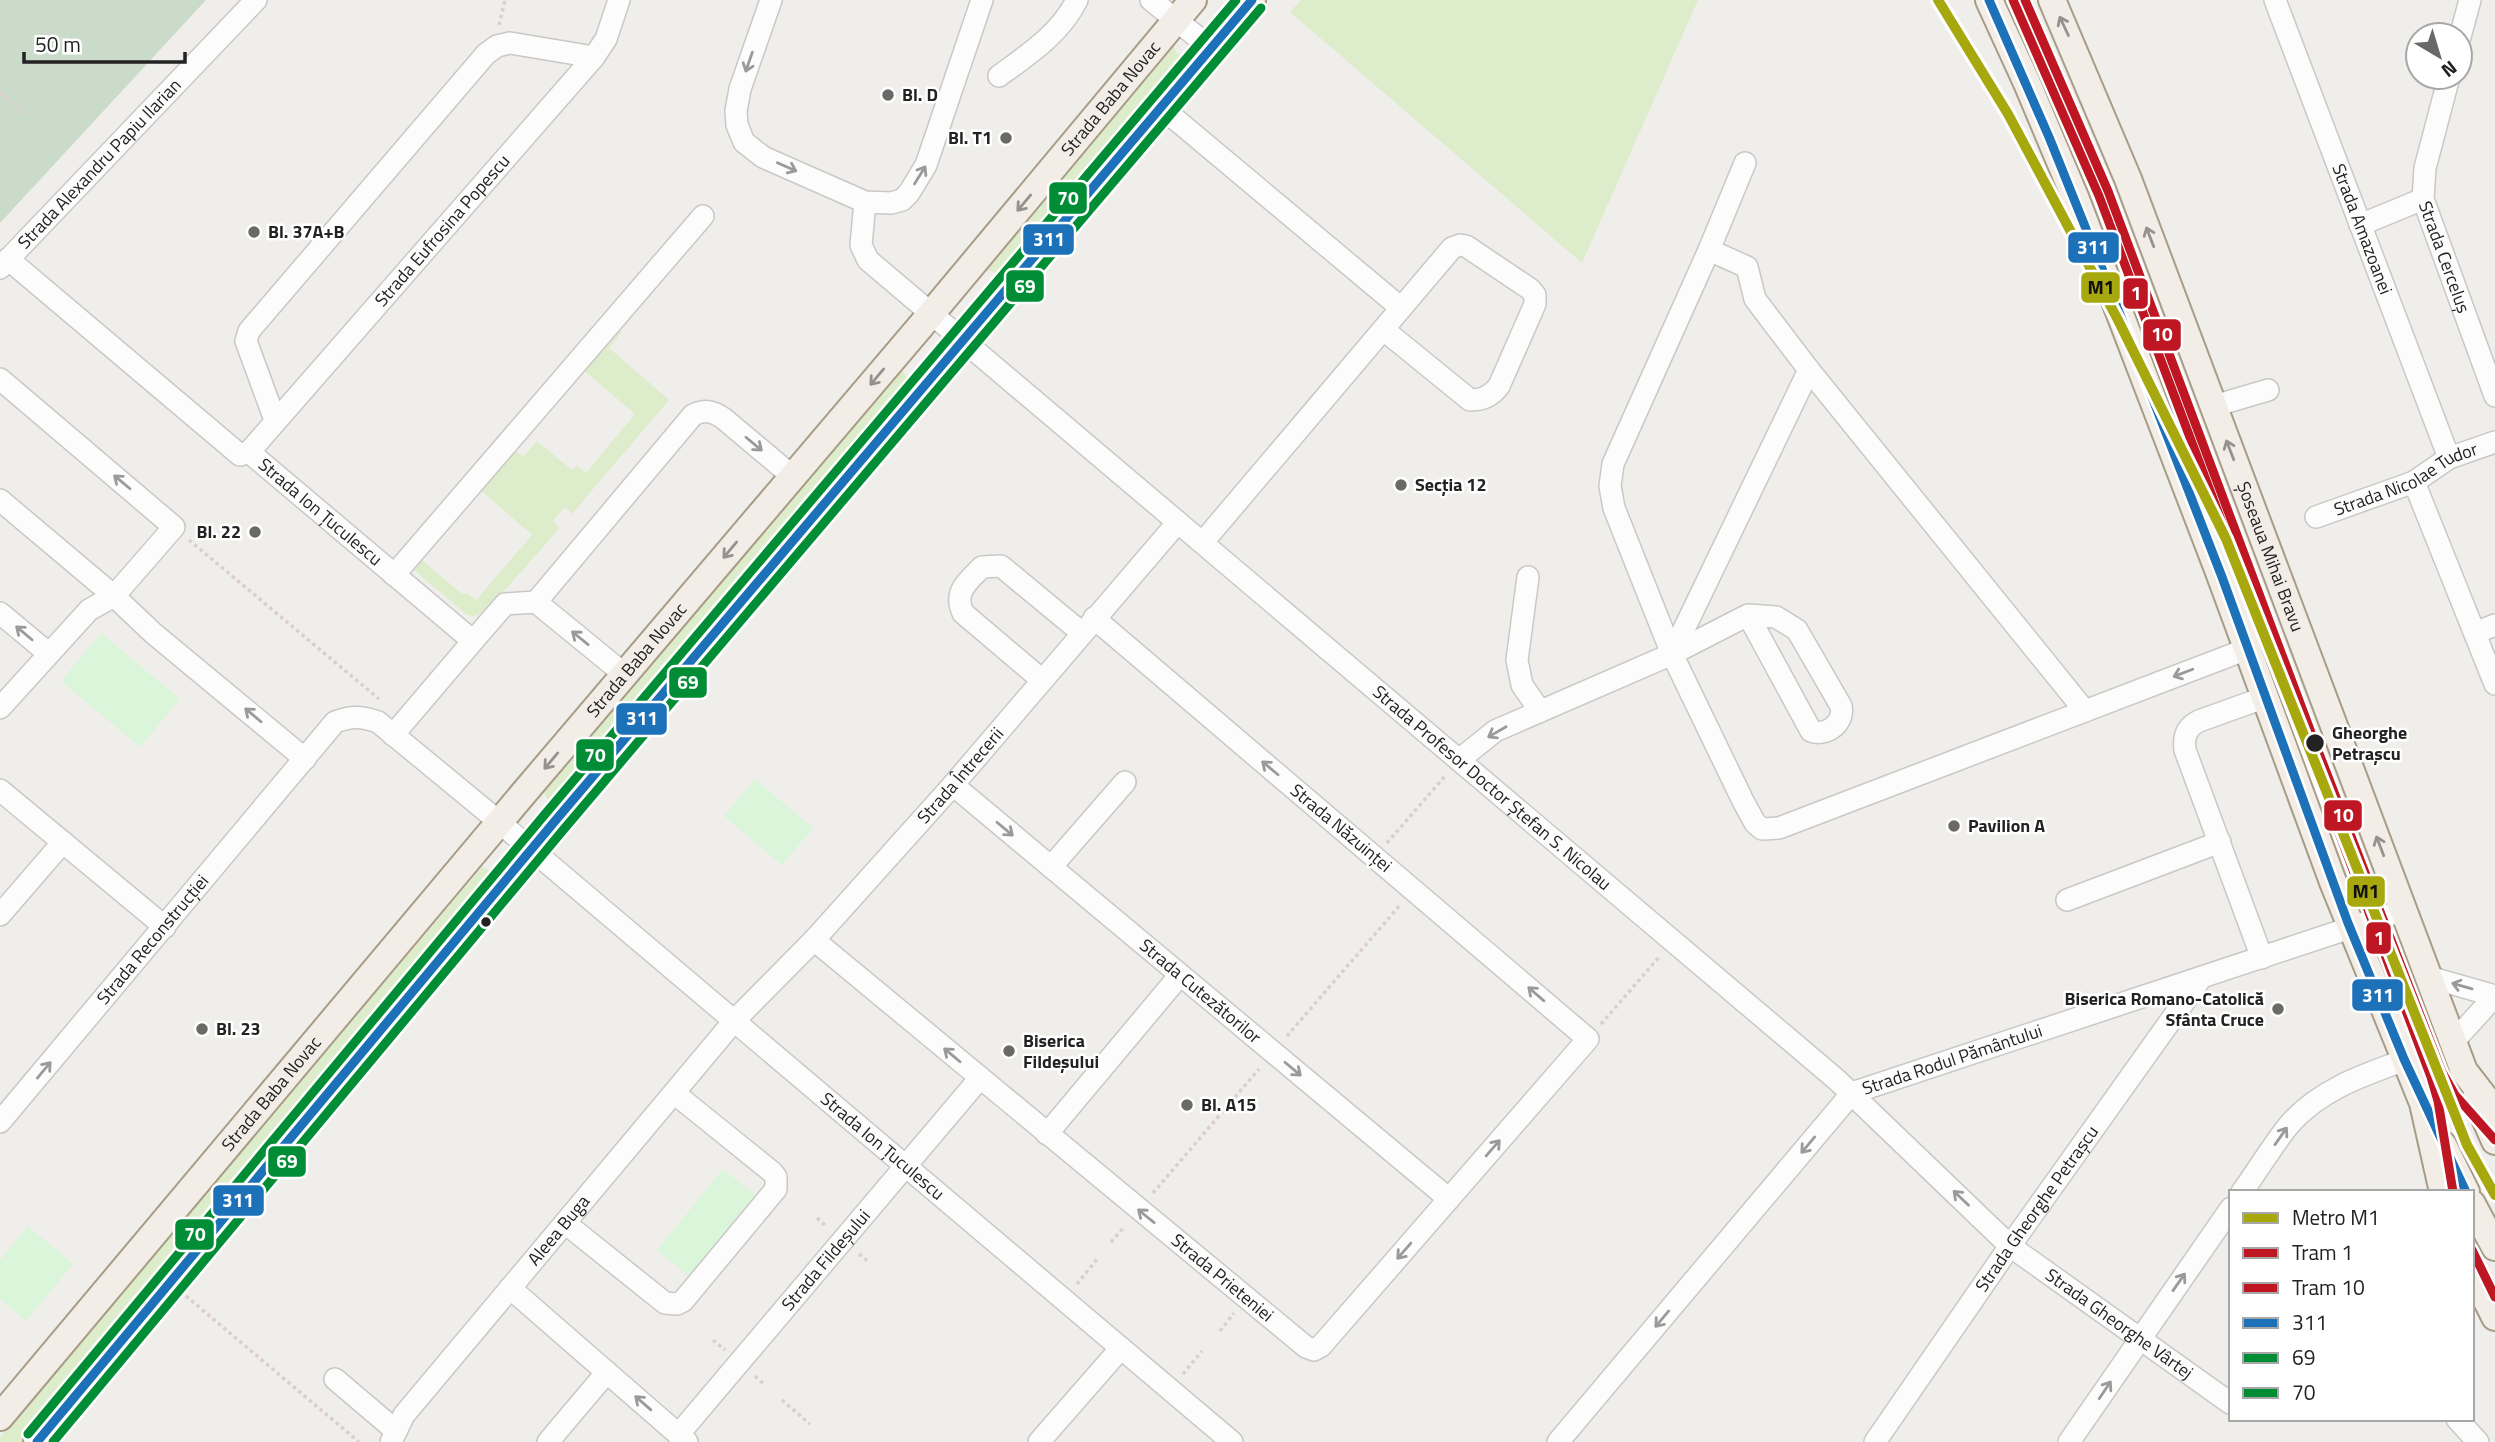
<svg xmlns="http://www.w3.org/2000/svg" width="2495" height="1442" font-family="'Titillium Web',sans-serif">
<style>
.grass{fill:#ddeccb}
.cemetery{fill:#cadbca}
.park{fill:#daf5da}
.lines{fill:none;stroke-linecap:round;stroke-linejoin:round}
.minor-casing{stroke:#c9c8c7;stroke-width:24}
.major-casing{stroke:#a79c86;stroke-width:30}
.path{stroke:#dccecd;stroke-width:3.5;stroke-dasharray:3.5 3.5;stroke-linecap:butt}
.minor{stroke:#fdfcfc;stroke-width:21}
.major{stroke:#f3ede7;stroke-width:26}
.bus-1-casing{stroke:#fff;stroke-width:14}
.bus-2-casing{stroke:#fff;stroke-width:14}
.bus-3-casing{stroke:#fff;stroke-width:14}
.bus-1{stroke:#1d71b8;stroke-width:9}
.bus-2{stroke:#008d36;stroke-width:9}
.bus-3{stroke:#008d36;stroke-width:9}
.tram-1-casing{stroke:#fff;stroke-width:14}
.tram-2-casing{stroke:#fff;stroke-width:14}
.tram-1{stroke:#be1622;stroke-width:9}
.tram-2{stroke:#be1622;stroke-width:9}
.metro-1-casing{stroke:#fff;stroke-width:16}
.metro-1{stroke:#a7a70e;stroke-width:10}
.oneway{stroke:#95928e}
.oneway2{stroke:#9a9a9a}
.poi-dot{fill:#6a6968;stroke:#fff;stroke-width:2.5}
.stop-dot{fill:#222;stroke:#fff;stroke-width:2.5}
.labels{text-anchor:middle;stroke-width:5;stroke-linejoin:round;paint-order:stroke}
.poi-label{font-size:18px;font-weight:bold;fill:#222;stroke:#fff;text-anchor:start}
.street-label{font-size:18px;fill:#222;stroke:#fff}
.stop-label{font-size:18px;font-weight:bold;fill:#222;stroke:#fff;text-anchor:start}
.line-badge{stroke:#fff;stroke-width:2.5}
.badge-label{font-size:19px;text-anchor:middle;font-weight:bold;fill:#fff}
.pale-badge-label{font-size:19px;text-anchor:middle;font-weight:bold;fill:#111}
</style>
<rect width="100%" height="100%" fill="#f0eeeb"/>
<path class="grass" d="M1301,0H1698L1582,263L1290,12Z
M1174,40C1173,54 1180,59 1193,55L996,287C998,278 999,274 990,270L979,274Z
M615,326L622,332L609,348L669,400L572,514L565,507L553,521L560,528L487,610L474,616L467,615L414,570L422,560L462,594L467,593L476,600L532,535L477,487L511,447L523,457L537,441L572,470L577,466L586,473L635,414L580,367Z
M901,364C901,371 904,375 910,379L917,377L558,802L548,800L542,789Z
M482,867L494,872V880L23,1442H0V1437Z"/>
<path class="cemetery" d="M0,0H206L0,223Z"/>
<path class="park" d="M101,633L180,699L140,747L61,681Z
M755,779L813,828L782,865L724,816Z
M723,1169L759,1198L692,1279L657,1250Z
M28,1226L73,1264L26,1321L0,1299V1260Z"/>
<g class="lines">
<g class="minor-casing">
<g id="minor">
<path d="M771,0L740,89L736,111L737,125L744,142L763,157L865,202L891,203L902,200L909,193L926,165L982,0"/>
<path d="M1151,0L1211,48"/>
<path id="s1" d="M2275,0L2449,458"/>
<path d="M2460,37L2470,0"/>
<path d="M999,76C1029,54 1060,34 1077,0"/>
<path id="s2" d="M2449,77L2425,168L2423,199L2495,396"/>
<path d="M1162,108L1401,308"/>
<path d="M1745,163L1709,250L1747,267L1755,299L1809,370L2085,711"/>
<path id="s3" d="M865,202L861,245L868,260L1837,1080L2010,1246L2230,1403"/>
<path d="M2360,225L2423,199"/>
<path d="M1709,250L1613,464L1610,486L1614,508L1672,654L1743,801L1755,823L1762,829L1779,828L2247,649"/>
<path d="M8,259L240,455L249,452"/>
<path id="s4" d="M0,268L256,0"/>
<path d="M0,379L174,527L114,596L89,610L0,708"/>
<path d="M2214,406L2268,390"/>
<path d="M275,420L246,341L249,331L486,54L497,46L510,43L594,57"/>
<path id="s5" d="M249,452L594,57L606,39L619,0"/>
<path id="s6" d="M249,452L473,641L393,735"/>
<path d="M2414,482L2495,684"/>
<path d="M0,500L114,596L153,633L305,759"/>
<path id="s7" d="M2316,517L2414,482L2449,458L2495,442"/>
<path d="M1203,542L1452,248L1460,245L1466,246L1530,289L1535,295V304L1499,386C1491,396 1483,400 1470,400L1384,330"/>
<path d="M394,575L703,216"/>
<path d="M1528,577L1517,660L1522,685L1540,711"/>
<path d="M536,602L693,415C705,409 712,411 723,418L792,476"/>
<path d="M0,613L48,653"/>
<path d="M2475,633L2495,625"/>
<path d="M473,641L505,604L536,602L624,674"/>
<path d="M1672,654L1809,370"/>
<path d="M1042,680L963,613C953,592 968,581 982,567L1001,566L1082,633"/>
<path d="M1459,760L1495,731L1672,654L1748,615L1811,731C1826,737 1845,723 1841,706L1797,630L1776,617L1748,615"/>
<path id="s8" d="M953,785L1449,1199"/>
<path d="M0,790L165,927"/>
<path d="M1051,867L1125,782"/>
<path d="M2067,900L2220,842"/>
<path d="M0,915L63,842"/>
<path id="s9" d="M814,940L1306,1347L1314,1350L1321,1346L1588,1039L1094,618"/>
<path d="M2262,958L2185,750C2183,736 2187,727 2199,721L2263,698"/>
<path d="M2429,977L2495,996"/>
<path d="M2453,1042L2495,996"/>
<path id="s10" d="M0,1122L335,722C351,716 361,716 378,722L486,811L1232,1442"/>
<path d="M1047,1134L1180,975"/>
<path d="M2242,1192C2258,1170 2272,1146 2289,1125C2319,1090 2363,1075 2405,1060"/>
<path d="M565,1223L665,1303L677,1304L683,1301L776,1189V1177L772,1172L674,1093"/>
<path d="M510,1288L687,1442"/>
<path d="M335,1379L395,1430"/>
<path d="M2457,1419L2478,1442"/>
<path id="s11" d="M678,1435L980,1078"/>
<path id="s12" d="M391,1442L404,1415L734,1021L814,940L953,785L1178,522"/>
<path d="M548,1442L607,1372"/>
<path d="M1039,1442L1121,1348"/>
<path id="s13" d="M1558,1442L1852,1093L2404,910"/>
<path id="s14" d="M1875,1442L2010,1246L2201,978"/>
<path d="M2069,1442L2231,1208"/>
</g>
</g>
<g class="major-casing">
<g id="major">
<path d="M1989,0L2027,83L2075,197L2219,572L2333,882L2423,1103L2443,1192"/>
<path id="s15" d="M2052,0L2128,179L2464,1071L2495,1111"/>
<path d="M2476,1098L2495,1141"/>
<path d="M2443,1145L2466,1192"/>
<path d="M2472,1204L2495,1247"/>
<path d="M2472,1271L2495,1317"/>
<path id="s16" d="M0,1417L523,794L931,314L1193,0"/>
<path d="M37,1442L555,821L1252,0"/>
</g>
</g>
<path class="path" d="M499,25L505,0
M0,92L23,114
M189,540L379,699
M1387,843L1446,775
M1601,1024L1660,956
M1287,1036L1401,904
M1153,1193L1259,1069
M817,1218L826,1226
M1111,1242L1125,1226
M859,1254L870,1263
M1077,1284L1098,1258
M186,1296L359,1442
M1220,1331L1234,1313
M713,1340L725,1350
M1183,1374L1202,1351
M755,1376L765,1385
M782,1400L810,1424"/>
<use href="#minor" class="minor"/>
<use href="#major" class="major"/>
<g class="bus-1-casing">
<path id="bus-1" d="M1989,0L2049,137L2105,276L2222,577L2348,923L2404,1059L2466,1192
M37,1442L555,821L1252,0"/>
</g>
<g class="bus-2-casing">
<path id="bus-2" d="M53,1442L564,829L1261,8"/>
</g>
<g class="bus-3-casing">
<path id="bus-3" d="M28,1434L546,813L1236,0"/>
</g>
<use href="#bus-1" class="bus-1"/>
<use href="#bus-2" class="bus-2"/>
<use href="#bus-3" class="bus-3"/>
<g class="tram-1-casing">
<path id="tram-1" d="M2013,0L2099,196L2431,1077L2438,1101L2453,1192
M2472,1250L2495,1297"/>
</g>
<g class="tram-2-casing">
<path id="tram-2" d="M2025,0L2108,191L2315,743L2442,1072L2455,1095L2495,1140"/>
</g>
<use href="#tram-1" class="tram-1"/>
<use href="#tram-2" class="tram-2"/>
<g class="metro-1-casing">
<path id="metro-1" d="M1938,0L2008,114L2118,320L2226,539L2467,1145L2495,1195"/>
</g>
<use href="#metro-1" class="metro-1"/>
</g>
<defs><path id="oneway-shaft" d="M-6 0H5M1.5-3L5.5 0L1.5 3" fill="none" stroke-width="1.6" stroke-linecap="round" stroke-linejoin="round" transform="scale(1.75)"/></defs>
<g class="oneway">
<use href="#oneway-shaft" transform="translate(2064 26) rotate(-115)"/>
<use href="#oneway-shaft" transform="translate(1024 203) rotate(130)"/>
<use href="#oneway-shaft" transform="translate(2150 237) rotate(-111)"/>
<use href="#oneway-shaft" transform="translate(877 377) rotate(130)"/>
<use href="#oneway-shaft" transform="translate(2230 450) rotate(-111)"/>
<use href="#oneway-shaft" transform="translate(730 550) rotate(130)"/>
<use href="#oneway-shaft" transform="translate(551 761) rotate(130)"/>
<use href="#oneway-shaft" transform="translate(2380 846) rotate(-111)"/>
</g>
<g class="oneway2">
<use href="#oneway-shaft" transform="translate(749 62) rotate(109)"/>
<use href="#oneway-shaft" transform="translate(787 167) rotate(24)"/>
<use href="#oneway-shaft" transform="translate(920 175) rotate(-58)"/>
<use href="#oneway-shaft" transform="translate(754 444) rotate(40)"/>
<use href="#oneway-shaft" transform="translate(122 482) rotate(-140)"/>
<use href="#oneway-shaft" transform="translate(24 633) rotate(-140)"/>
<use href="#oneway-shaft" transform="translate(580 638) rotate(-141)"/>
<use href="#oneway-shaft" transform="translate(2183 673) rotate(159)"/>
<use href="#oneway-shaft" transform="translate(253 715) rotate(-140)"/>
<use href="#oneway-shaft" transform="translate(1497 732) rotate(150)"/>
<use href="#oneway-shaft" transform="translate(1270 768) rotate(-140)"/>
<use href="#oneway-shaft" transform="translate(1005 829) rotate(40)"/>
<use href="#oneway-shaft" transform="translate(2462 986) rotate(-164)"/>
<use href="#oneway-shaft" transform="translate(1536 994) rotate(-139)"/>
<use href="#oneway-shaft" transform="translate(952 1055) rotate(-140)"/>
<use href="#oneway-shaft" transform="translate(1293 1069) rotate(40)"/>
<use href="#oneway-shaft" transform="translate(44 1070) rotate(-50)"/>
<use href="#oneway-shaft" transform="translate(2281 1136) rotate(-55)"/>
<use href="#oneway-shaft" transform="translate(1808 1145) rotate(130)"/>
<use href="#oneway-shaft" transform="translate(1493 1148) rotate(-49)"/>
<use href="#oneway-shaft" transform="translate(1961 1198) rotate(-136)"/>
<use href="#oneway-shaft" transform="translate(1146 1216) rotate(-141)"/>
<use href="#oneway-shaft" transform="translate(1404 1251) rotate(131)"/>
<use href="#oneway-shaft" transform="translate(2179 1282) rotate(-55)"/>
<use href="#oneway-shaft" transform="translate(1662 1319) rotate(130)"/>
<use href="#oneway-shaft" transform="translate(2105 1390) rotate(-56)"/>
<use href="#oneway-shaft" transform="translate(643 1403) rotate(-139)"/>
</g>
<g class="poi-dot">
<circle cx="888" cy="95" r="7"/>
<circle cx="1006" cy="138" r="7"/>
<circle cx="254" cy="232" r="7"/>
<circle cx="1401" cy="485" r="7"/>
<circle cx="255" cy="532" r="7"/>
<circle cx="1954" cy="826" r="7"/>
<circle cx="2278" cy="1009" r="7"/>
<circle cx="202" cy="1029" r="7"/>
<circle cx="1009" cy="1051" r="7"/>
<circle cx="1187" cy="1105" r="7"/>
</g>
<g class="stop-dot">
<circle cx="2315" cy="743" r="10"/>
<circle cx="486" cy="922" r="6"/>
</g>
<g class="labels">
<g class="poi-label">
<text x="902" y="101">Bl. D</text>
<text x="992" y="144" text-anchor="end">Bl. T1</text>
<text x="268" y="238">Bl. 37A+B</text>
<text x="1415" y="491">Secția 12</text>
<text x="241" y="538" text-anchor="end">Bl. 22</text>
<text x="1968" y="832">Pavilion A</text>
<text x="2264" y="1005" text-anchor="end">Biserica Romano-Catolică<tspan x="2264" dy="21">Sfânta Cruce</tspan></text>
<text x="216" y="1035">Bl. 23</text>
<text x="1023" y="1047">Biserica<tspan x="1023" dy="21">Fildeșului</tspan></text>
<text x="1201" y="1111">Bl. A15</text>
</g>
<g class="street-label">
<text dy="6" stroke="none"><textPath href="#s16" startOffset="1724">Strada Baba Novac</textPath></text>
<text dy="6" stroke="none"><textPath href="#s4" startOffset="144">Strada Alexandru Papiu Ilarian</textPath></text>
<text dy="6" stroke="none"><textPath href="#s1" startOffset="245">Strada Amazoanei</textPath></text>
<text dy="6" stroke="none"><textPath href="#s5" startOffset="294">Strada Eufrosina Popescu</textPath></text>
<text dy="6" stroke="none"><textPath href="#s2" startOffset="187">Strada Cerceluș</textPath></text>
<text dy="6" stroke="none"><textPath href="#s7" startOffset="98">Strada Nicolae Tudor</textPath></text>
<text dy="6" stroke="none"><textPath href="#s6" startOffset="93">Strada Ion Țuculescu</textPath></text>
<text dy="6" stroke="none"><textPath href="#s15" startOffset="598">Șoseaua Mihai Bravu</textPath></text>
<text dy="6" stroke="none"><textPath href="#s16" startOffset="989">Strada Baba Novac</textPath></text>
<text dy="6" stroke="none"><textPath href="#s12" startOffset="878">Strada Întrecerii</textPath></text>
<text dy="6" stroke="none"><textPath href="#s3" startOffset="877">Strada Profesor Doctor Ștefan S. Nicolau</textPath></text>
<text transform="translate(1341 828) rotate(40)" y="6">Strada Năzuinței</text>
<text dy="6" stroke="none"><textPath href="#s10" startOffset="238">Strada Reconstrucției</textPath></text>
<text dy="6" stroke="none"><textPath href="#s8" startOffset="322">Strada Cutezătorilor</textPath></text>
<text dy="6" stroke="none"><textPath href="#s13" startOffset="562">Strada Rodul Pământului</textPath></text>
<text dy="6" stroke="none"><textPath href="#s16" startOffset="422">Strada Baba Novac</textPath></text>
<text dy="6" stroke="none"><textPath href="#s10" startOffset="1225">Strada Ion Țuculescu</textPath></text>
<text dy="6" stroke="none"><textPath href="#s14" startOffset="284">Strada Gheorghe Petrașcu</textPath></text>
<text dy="6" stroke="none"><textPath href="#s12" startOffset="271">Aleea Buga</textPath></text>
<text dy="6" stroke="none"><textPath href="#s11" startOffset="229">Strada Fildeșului</textPath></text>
<text dy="6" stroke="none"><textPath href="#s9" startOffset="530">Strada Prieteniei</textPath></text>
<text dy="6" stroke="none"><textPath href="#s3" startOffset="1703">Strada Gheorghe Vârtej</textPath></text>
</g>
<g class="stop-label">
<text x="2332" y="739">Gheorghe<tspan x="2332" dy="21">Petrașcu</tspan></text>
</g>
</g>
<g class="line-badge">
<rect x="1048" y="181" width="40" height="34" rx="7" fill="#008d36"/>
<rect x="1022" y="223" width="53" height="33" rx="7" fill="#1d71b8"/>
<rect x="2067" y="231" width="53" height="33" rx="7" fill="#1d71b8"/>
<rect x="1005" y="269" width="40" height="34" rx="7" fill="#008d36"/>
<rect x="2080" y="271" width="41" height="33" rx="7" fill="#a7a70e"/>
<rect x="2122" y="277" width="27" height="33" rx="7" fill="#be1622"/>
<rect x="2142" y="318" width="40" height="34" rx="7" fill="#be1622"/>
<rect x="668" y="666" width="40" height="33" rx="7" fill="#008d36"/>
<rect x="615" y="702" width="53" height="34" rx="7" fill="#1d71b8"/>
<rect x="575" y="738" width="40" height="34" rx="7" fill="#008d36"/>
<rect x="2323" y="799" width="40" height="33" rx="7" fill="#be1622"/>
<rect x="2346" y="875" width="40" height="33" rx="7" fill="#a7a70e"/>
<rect x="2365" y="921" width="27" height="34" rx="7" fill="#be1622"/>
<rect x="2351" y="978" width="53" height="34" rx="7" fill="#1d71b8"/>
<rect x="267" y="1145" width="40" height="33" rx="7" fill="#008d36"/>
<rect x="212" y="1184" width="53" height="33" rx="7" fill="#1d71b8"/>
<rect x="174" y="1218" width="41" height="33" rx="7" fill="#008d36"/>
</g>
<g class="badge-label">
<text x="1068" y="205">70</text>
<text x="1049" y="246">311</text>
<text x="2093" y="254">311</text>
<text x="1025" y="293">69</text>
<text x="2136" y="300">1</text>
<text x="2162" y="341">10</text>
<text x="688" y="689">69</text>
<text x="642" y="725">311</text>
<text x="595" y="762">70</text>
<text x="2343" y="822">10</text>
<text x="2379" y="945">1</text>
<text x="2378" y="1002">311</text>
<text x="287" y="1168">69</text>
<text x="238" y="1207">311</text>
<text x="195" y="1241">70</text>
</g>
<g class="pale-badge-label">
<text x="2101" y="294">M1</text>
<text x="2366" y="898">M1</text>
</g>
<rect x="2229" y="1190" width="245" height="231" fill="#ffffff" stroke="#a7a7a7" stroke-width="2"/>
<rect x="2243" y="1213" width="35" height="10" fill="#a7a70e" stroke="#a7a7a7" stroke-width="2"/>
<text x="2292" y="1225" font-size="21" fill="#222222">Metro M1</text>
<rect x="2243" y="1248" width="35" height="10" fill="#be1622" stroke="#a7a7a7" stroke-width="2"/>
<text x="2292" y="1260" font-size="21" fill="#222222">Tram 1</text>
<rect x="2243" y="1283" width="35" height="10" fill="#be1622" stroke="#a7a7a7" stroke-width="2"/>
<text x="2292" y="1295" font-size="21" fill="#222222">Tram 10</text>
<rect x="2243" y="1318" width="35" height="10" fill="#1d71b8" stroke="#a7a7a7" stroke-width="2"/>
<text x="2292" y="1330" font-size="21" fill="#222222">311</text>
<rect x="2243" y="1353" width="35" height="10" fill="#008d36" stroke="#a7a7a7" stroke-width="2"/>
<text x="2292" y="1365" font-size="21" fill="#222222">69</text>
<rect x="2243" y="1388" width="35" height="10" fill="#008d36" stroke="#a7a7a7" stroke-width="2"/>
<text x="2292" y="1400" font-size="21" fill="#222222">70</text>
<g transform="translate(2439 56) rotate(142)"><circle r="33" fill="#ffffff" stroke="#a7a7a7" stroke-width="2"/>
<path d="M0-5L12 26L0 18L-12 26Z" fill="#6a6968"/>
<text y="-10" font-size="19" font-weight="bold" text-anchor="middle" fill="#222222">N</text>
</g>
<path d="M24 52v10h161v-10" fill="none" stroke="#222222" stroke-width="3.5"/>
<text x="35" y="52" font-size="21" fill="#222222" stroke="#ffffff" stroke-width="5" paint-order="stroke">50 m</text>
</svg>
